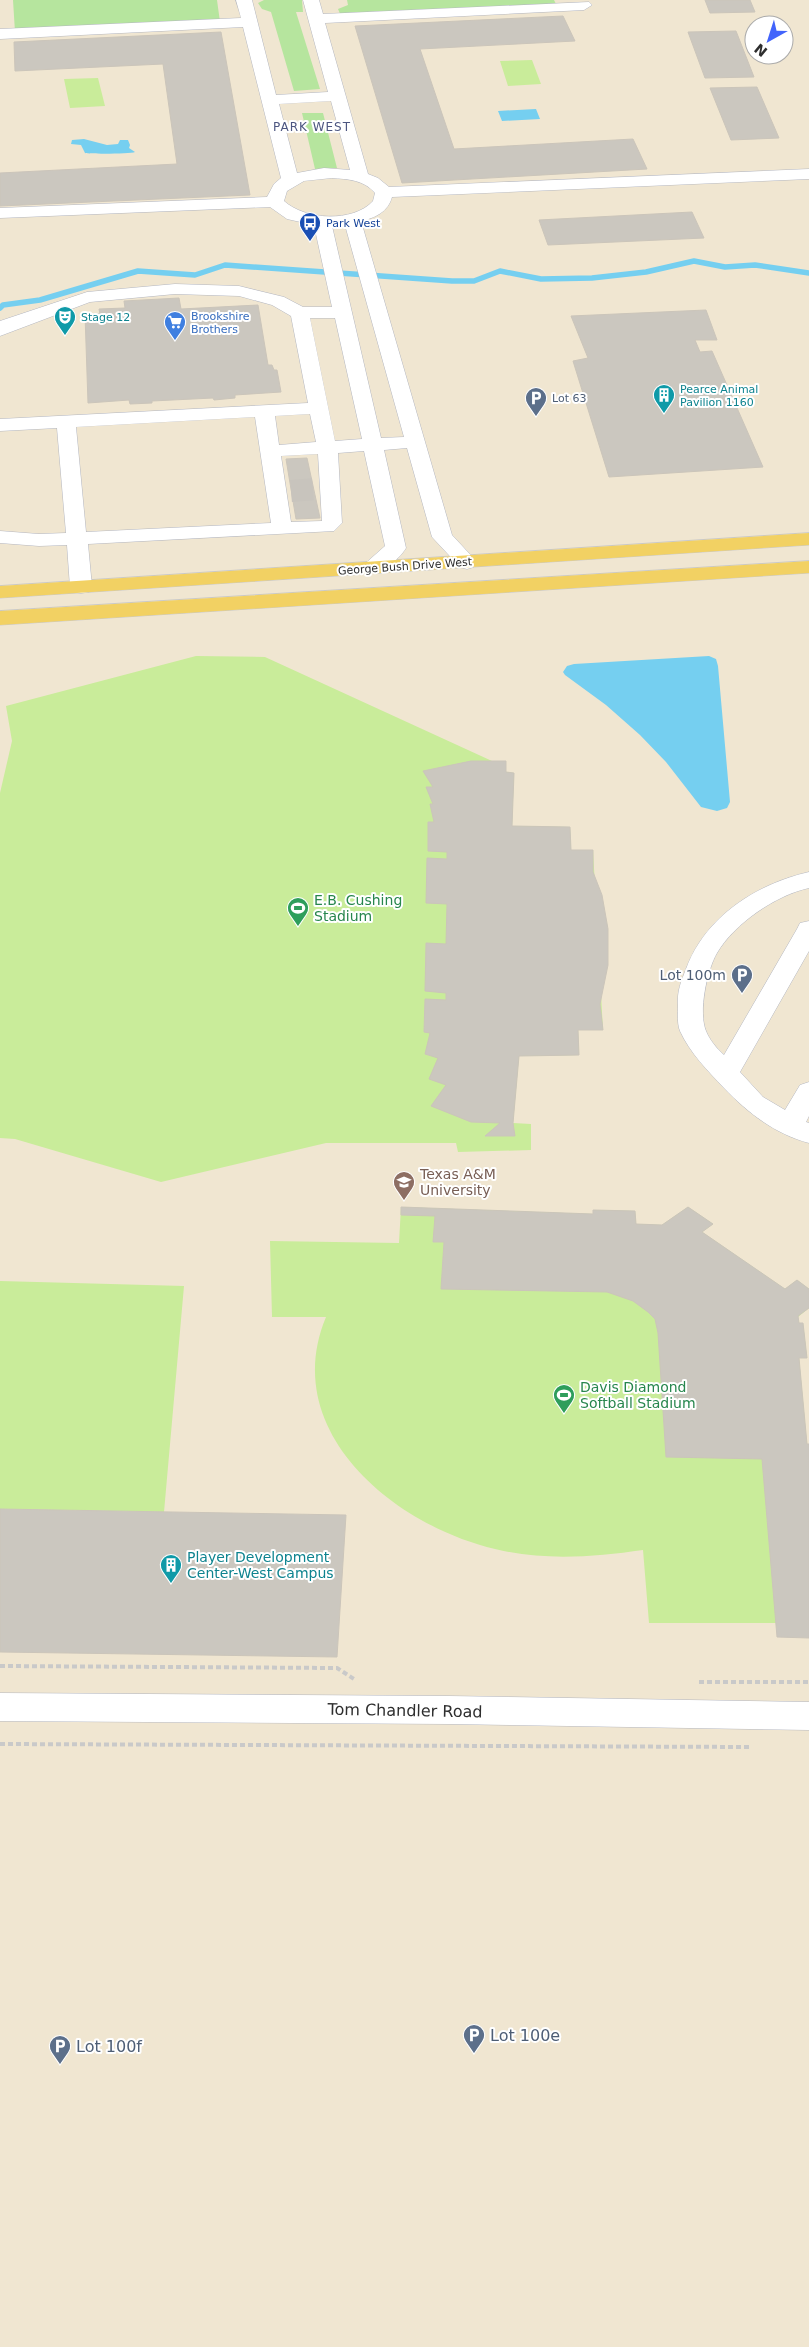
<svg xmlns="http://www.w3.org/2000/svg" width="809" height="2347" font-family="'DejaVu Sans',sans-serif">
<style>
.education{fill:#f0e6d1;fill-rule:evenodd}
.green{fill:#b6e59e}
.pitch{fill:#c9ec9a}
.water{fill:#75cff0}
.lines{fill:none;stroke-linecap:round;stroke-linejoin:round}
.stream{stroke:#75cff0;stroke-width:5.5}
.building{fill:#cbc7bf;stroke:#cbc5ba}
.minor-tunnel{stroke:#c8c4bd;stroke-width:22;stroke-dasharray:22 11;stroke-linecap:butt}
.minor-casing{stroke:#b4b7c1;stroke-width:1}
.major-casing{stroke:#c9c9c9;stroke-width:1}
.path{stroke:#c9c9c9;stroke-width:4;stroke-dasharray:5 3;stroke-linecap:butt}
.minor{fill:#fff;fill-rule:evenodd}
.major{fill:#f2d163;fill-rule:evenodd}
.labels{text-anchor:middle;stroke-width:4;stroke-linejoin:round;paint-order:stroke}
.far-transit-label{font-size:11px;fill:#164399;stroke:#fff;text-anchor:start}
.far-shop-label{font-size:11px;fill:#366cbe;stroke:#fff;text-anchor:start}
.far-culture-label{font-size:11px;fill:#0d838f;stroke:#fff;text-anchor:start}
.far-service-label{font-size:11px;fill:#4e5e75;stroke:#fff;text-anchor:start}
.far-street-label{font-size:11px;fill:#2e2e2e;stroke:#fff}
.far-neighbourhood-label{font-size:12px;letter-spacing:1px;fill:#4d5680;stroke:#fff}
.leisure-label{font-size:14px;fill:#27864d;stroke:#fff;text-anchor:start}
.service-label{font-size:14px;fill:#4e5e75;stroke:#fff;text-anchor:end}
.education-label{font-size:14px;fill:#785e54;stroke:#fff;text-anchor:start}
.culture-label{font-size:14px;fill:#0d838f;stroke:#fff;text-anchor:start}
.near-street-label{font-size:16px;fill:#2e2e2e;stroke:#fff}
.near-service-label{font-size:16px;fill:#4e5e75;stroke:#fff;text-anchor:start}
</style>
<rect width="100%" height="100%" fill="#efe9e1"/>
<path class="education" d="M0,0H809V2347H0ZM754,25H784V55H754Z"/>
<path class="green" d="M13,0H217L220,22L15,32Z
M264,0H302L303,12H296L320,89L294,91L271,12L262,9L258,3Z
M347,0H554L556,4L341,16L338,9L348,5Z
M302,113H323L337,168L315,169Z"/>
<path class="pitch" d="M532,60L541,84L508,86L500,61Z
M98,78L105,106L70,108L64,79Z
M196,656L265,657L492,761H506V772L514,773L512,826L570,827L571,850H593L603,1030H578L579,1055L519,1056L513,1123L531,1124V1150L458,1152L456,1143H326L161,1182L15,1139L0,1138V793L12,741L6,706Z
M401,1207L593,1214V1210L635,1211L636,1224L662,1225L688,1207L713,1224L702,1232L785,1289L797,1280L809,1289V1308L798,1317L799,1323H803L807,1358H799L807,1444H809L776,1623H649L643,1550C594,1557 544,1561 495,1549C396,1526 278,1432 326,1317H272L270,1241L399,1243Z
M0,1281L184,1286L164,1512L0,1509Z"/>
<path class="water" d="M536,109L540,119L502,121L498,111Z
M84,139L107,145L118,144L120,140H128L130,145L129,148L135,152C131,154 90,154 85,153L81,145L71,144L72,140Z
M709,656L716,659L718,666L730,802L727,808L717,811L701,807L666,762L640,735L606,705L565,675L563,672L567,666L574,664Z"/>
<g class="lines">
<path class="stream" d="M0,308L3,305L40,300L138,271L195,275L225,265L452,281H474L500,271L541,279L592,278L646,272L694,261L725,267L755,265L809,273"/>
</g>
<path class="building" d="M705,0H750L755,12L710,13Z
M563,16L575,41L420,49L454,149L633,139L647,169L402,183L355,26Z
M736,31L754,77L705,78L688,32Z
M221,32L250,195L0,206V173L177,164L163,64L15,71L14,42Z
M757,87L779,138L731,140L710,88Z
M692,212L704,238L548,245L539,220Z
M179,298L181,309L258,305L268,365H272L274,370H277L281,392L235,395V398L214,400L213,398L152,401V403L130,404L129,400L88,403L85,314H100L99,309L125,308L124,301Z
M706,310L717,340H695L700,352L712,351L763,467L609,477L573,361L588,358L571,316Z
M307,458L320,518L296,519L286,459Z
M471,761H506V772L514,773L512,826L570,827L571,850H593V872L602,895L608,929V965L600,1004L603,1030H578L579,1055L519,1056L513,1123L515,1136H485L500,1123L471,1122L431,1106L446,1085L429,1079L438,1058L425,1054L430,1033L424,1032L425,999L446,1000V993L425,991L426,943L446,944L447,904L426,903L427,858L447,859V852L428,851V822H434L430,804H433L426,787H433L423,771Z
M401,1207L593,1214V1210L635,1211L636,1224L662,1225L688,1207L713,1224L702,1232L785,1289L797,1280L809,1289V1308L798,1316L799,1323H803L807,1358H799L807,1444H809V1638L777,1637L762,1459L666,1457L658,1333L655,1319L648,1312L633,1301L607,1292L441,1289L444,1242H433L435,1216L401,1215Z
M0,1509L346,1515L337,1657L0,1652Z"/>
<g class="lines">
<path class="minor-tunnel" d="M291,491L315,489"/>
<g class="minor-casing">
<path id="minor" d="M236,0H252L276,95L328,92L303,0H319L323,14L589,2L592,5L584,10L325,23L368,174L378,178L389,187L809,169V179L392,197C388,212 375,218 361,221L452,535L478,563L474,567L467,569L460,567L432,537L407,448L384,450L406,548C398,561 378,577 363,573L359,569L385,546L364,451L338,453L342,523L334,531L88,544L92,587L89,592L81,593L73,592L70,587L67,545L39,546L0,543V531L39,534L66,533L57,428L0,431V419L308,403L291,316L272,305L239,296L175,294L90,302L0,336V321L87,292L175,284L239,286L284,297L303,307H332L314,225L287,219L270,207L0,218V208L267,197L274,184L281,178L243,27L0,39V29L241,18ZM331,101L350,170L324,168L297,173L279,104ZM332,178C348,179 364,180 375,193L373,201C353,223 305,220 284,201L287,191L304,181ZM345,225L404,437L381,438L332,226ZM310,318H335L362,439L335,441ZM310,414L316,442L279,445L275,416ZM255,417L271,523L86,532L76,427ZM318,454L322,521L291,522L281,456Z
M809,872V888C776,895 734,924 717,953C707,970 698,1012 706,1031C709,1039 717,1049 724,1055L797,929L800,923L809,921V951L740,1072L763,1097L785,1110L800,1085L809,1082V1116L806,1122L809,1123V1143C775,1134 748,1113 724,1088C708,1071 690,1053 680,1031C677,1024 678,1013 678,1005C677,991 681,982 686,969C705,917 756,884 809,872Z
M0,1693L449,1696L809,1702V1730L449,1724L0,1721Z"/>
</g>
<g class="major-casing">
<path id="major" d="M809,533V545L0,598V586Z
M809,561V573L0,625V611Z"/>
</g>
<path class="path" d="M0,1666L337,1668L354,1679
M699,1682H809
M0,1744L749,1747"/>
<use href="#minor" class="minor"/>
<use href="#major" class="major"/>
</g>
<defs>
<g id="bus-pin" transform="scale(1.125)"><path d="M0 17L-7.5 6A9.5 9.5 0 1 1 7.5 6Z" fill="#1a4fb4" stroke="#fff"/><path d="M-5-6H5V4H4V6H2V4H-2V6H-4V4H-5ZM-3.5-4V0h7V-4ZM-3.5 1.2v1.5H-2V1.2ZM2 1.2v1.5H3.5V1.2Z" fill="#fff"/></g>
<g id="theatre-pin" transform="scale(1.125)"><path d="M0 17L-7.5 6A9.5 9.5 0 1 1 7.5 6Z" fill="#0f9aa8" stroke="#fff"/><path d="M-5-5.5Q0-4 5-5.5V0Q5 5 0 6Q-5 5-5 0ZM-3.3-2.5H-1v1.5H-3.3ZM1-2.5H3.3v1.5H1ZM-2.8 1Q0 5.5 2.8 1Z" fill="#fff"/></g>
<g id="supermarket-pin" transform="scale(1.125)"><path d="M0 17L-7.5 6A9.5 9.5 0 1 1 7.5 6Z" fill="#3f7fe0" stroke="#fff"/><path d="M-6-5.5h2.5l.6 2H6L4.5 2H-2.5L-4.4-4H-6ZM-1.5 3.2a1.3 1.3 0 1 0 .1 0ZM3 3.2a1.3 1.3 0 1 0 .1 0Z" fill="#fff"/></g>
<g id="building-pin" transform="scale(1.125)"><path d="M0 17L-7.5 6A9.5 9.5 0 1 1 7.5 6Z" fill="#0f9aa8" stroke="#fff"/><path d="M-4-6H4V6H1V3H-1V6H-4ZM-2.5-4.3h1.7v1.8h-1.7ZM.8-4.3h1.7v1.8H.8ZM-2.5-1h1.7V.8h-1.7ZM.8-1h1.7V.8H.8Z" fill="#fff"/></g>
<g id="parking-pin" transform="scale(1.125)"><path d="M0 17L-7.5 6A9.5 9.5 0 1 1 7.5 6Z" fill="#5c6f8a" stroke="#fff"/><path d="M-3.5-5.5H1a3.5 3.5 0 0 1 0 7H-1V5.5H-3.5ZM-1-3.4V-.6H.8a1.4 1.4 0 0 0 0-2.8Z" fill="#fff"/></g>
<g id="stadium-pin" transform="scale(1.125)"><path d="M0 17L-7.5 6A9.5 9.5 0 1 1 7.5 6Z" fill="#2e9e5b" stroke="#fff"/><path d="M0-5a6.5 5 0 1 0 0 10a6.5 5 0 1 0 0-10ZM-3.5-1.8h7v3.6h-7Z" fill="#fff"/></g>
<g id="university-pin" transform="scale(1.125)"><path d="M0 17L-7.5 6A9.5 9.5 0 1 1 7.5 6Z" fill="#8d6e63" stroke="#fff"/><path d="M0-5L7-2L0 1L-7-2ZM-4 1L0 2.5L4 1V4Q0 6-4 4Z" fill="#fff"/></g>
</defs>
<g fill-rule="evenodd">
<use href="#bus-pin" x="310" y="223"/>
<use href="#theatre-pin" x="65" y="317"/>
<use href="#supermarket-pin" x="175" y="322"/>
<use href="#building-pin" x="664" y="395"/>
<use href="#parking-pin" x="536" y="398"/>
<use href="#stadium-pin" x="298" y="908"/>
<use href="#parking-pin" x="742" y="975"/>
<use href="#university-pin" x="404" y="1182"/>
<use href="#stadium-pin" x="564" y="1395"/>
<use href="#building-pin" x="171" y="1565"/>
<use href="#parking-pin" x="474" y="2035"/>
<use href="#parking-pin" x="60" y="2046"/>
</g>
<g class="labels">
<g class="far-transit-label">
<text x="326" y="227">Park West</text>
</g>
<g class="far-shop-label">
<text x="191" y="320">Brookshire<tspan x="191" dy="13">Brothers</tspan></text>
</g>
<g class="far-culture-label">
<text x="81" y="321">Stage 12</text>
<text x="680" y="393">Pearce Animal<tspan x="680" dy="13">Pavilion 1160</tspan></text>
</g>
<g class="far-service-label">
<text x="552" y="402">Lot 63</text>
</g>
<g class="far-street-label">
<text transform="translate(405 566) rotate(-4)" y="4">George Bush Drive West</text>
</g>
<g class="far-neighbourhood-label">
<text x="312" y="131">PARK WEST</text>
</g>
<g class="leisure-label">
<text x="314" y="905">E.B. Cushing<tspan x="314" dy="16">Stadium</tspan></text>
<text x="580" y="1392">Davis Diamond<tspan x="580" dy="16">Softball Stadium</tspan></text>
</g>
<g class="service-label">
<text x="726" y="980">Lot 100m</text>
</g>
<g class="education-label">
<text x="420" y="1179">Texas A&amp;M<tspan x="420" dy="16">University</tspan></text>
</g>
<g class="culture-label">
<text x="187" y="1562">Player Development<tspan x="187" dy="16">Center-West Campus</tspan></text>
</g>
<g class="near-street-label">
<text transform="translate(405 1710) rotate(1)" y="6">Tom Chandler Road</text>
</g>
<g class="near-service-label">
<text x="490" y="2041">Lot 100e</text>
<text x="76" y="2052">Lot 100f</text>
</g>
</g>
<g transform="translate(769 40) rotate(219)"><circle r="24" fill="#ffffff" stroke="#ababab"/>
<path d="M0-4L9 19L0 12L-9 19Z" fill="#4264fb"/>
<text y="-8" font-size="14" font-weight="bold" text-anchor="middle" fill="#2e2e2e">N</text>
</g>
</svg>
